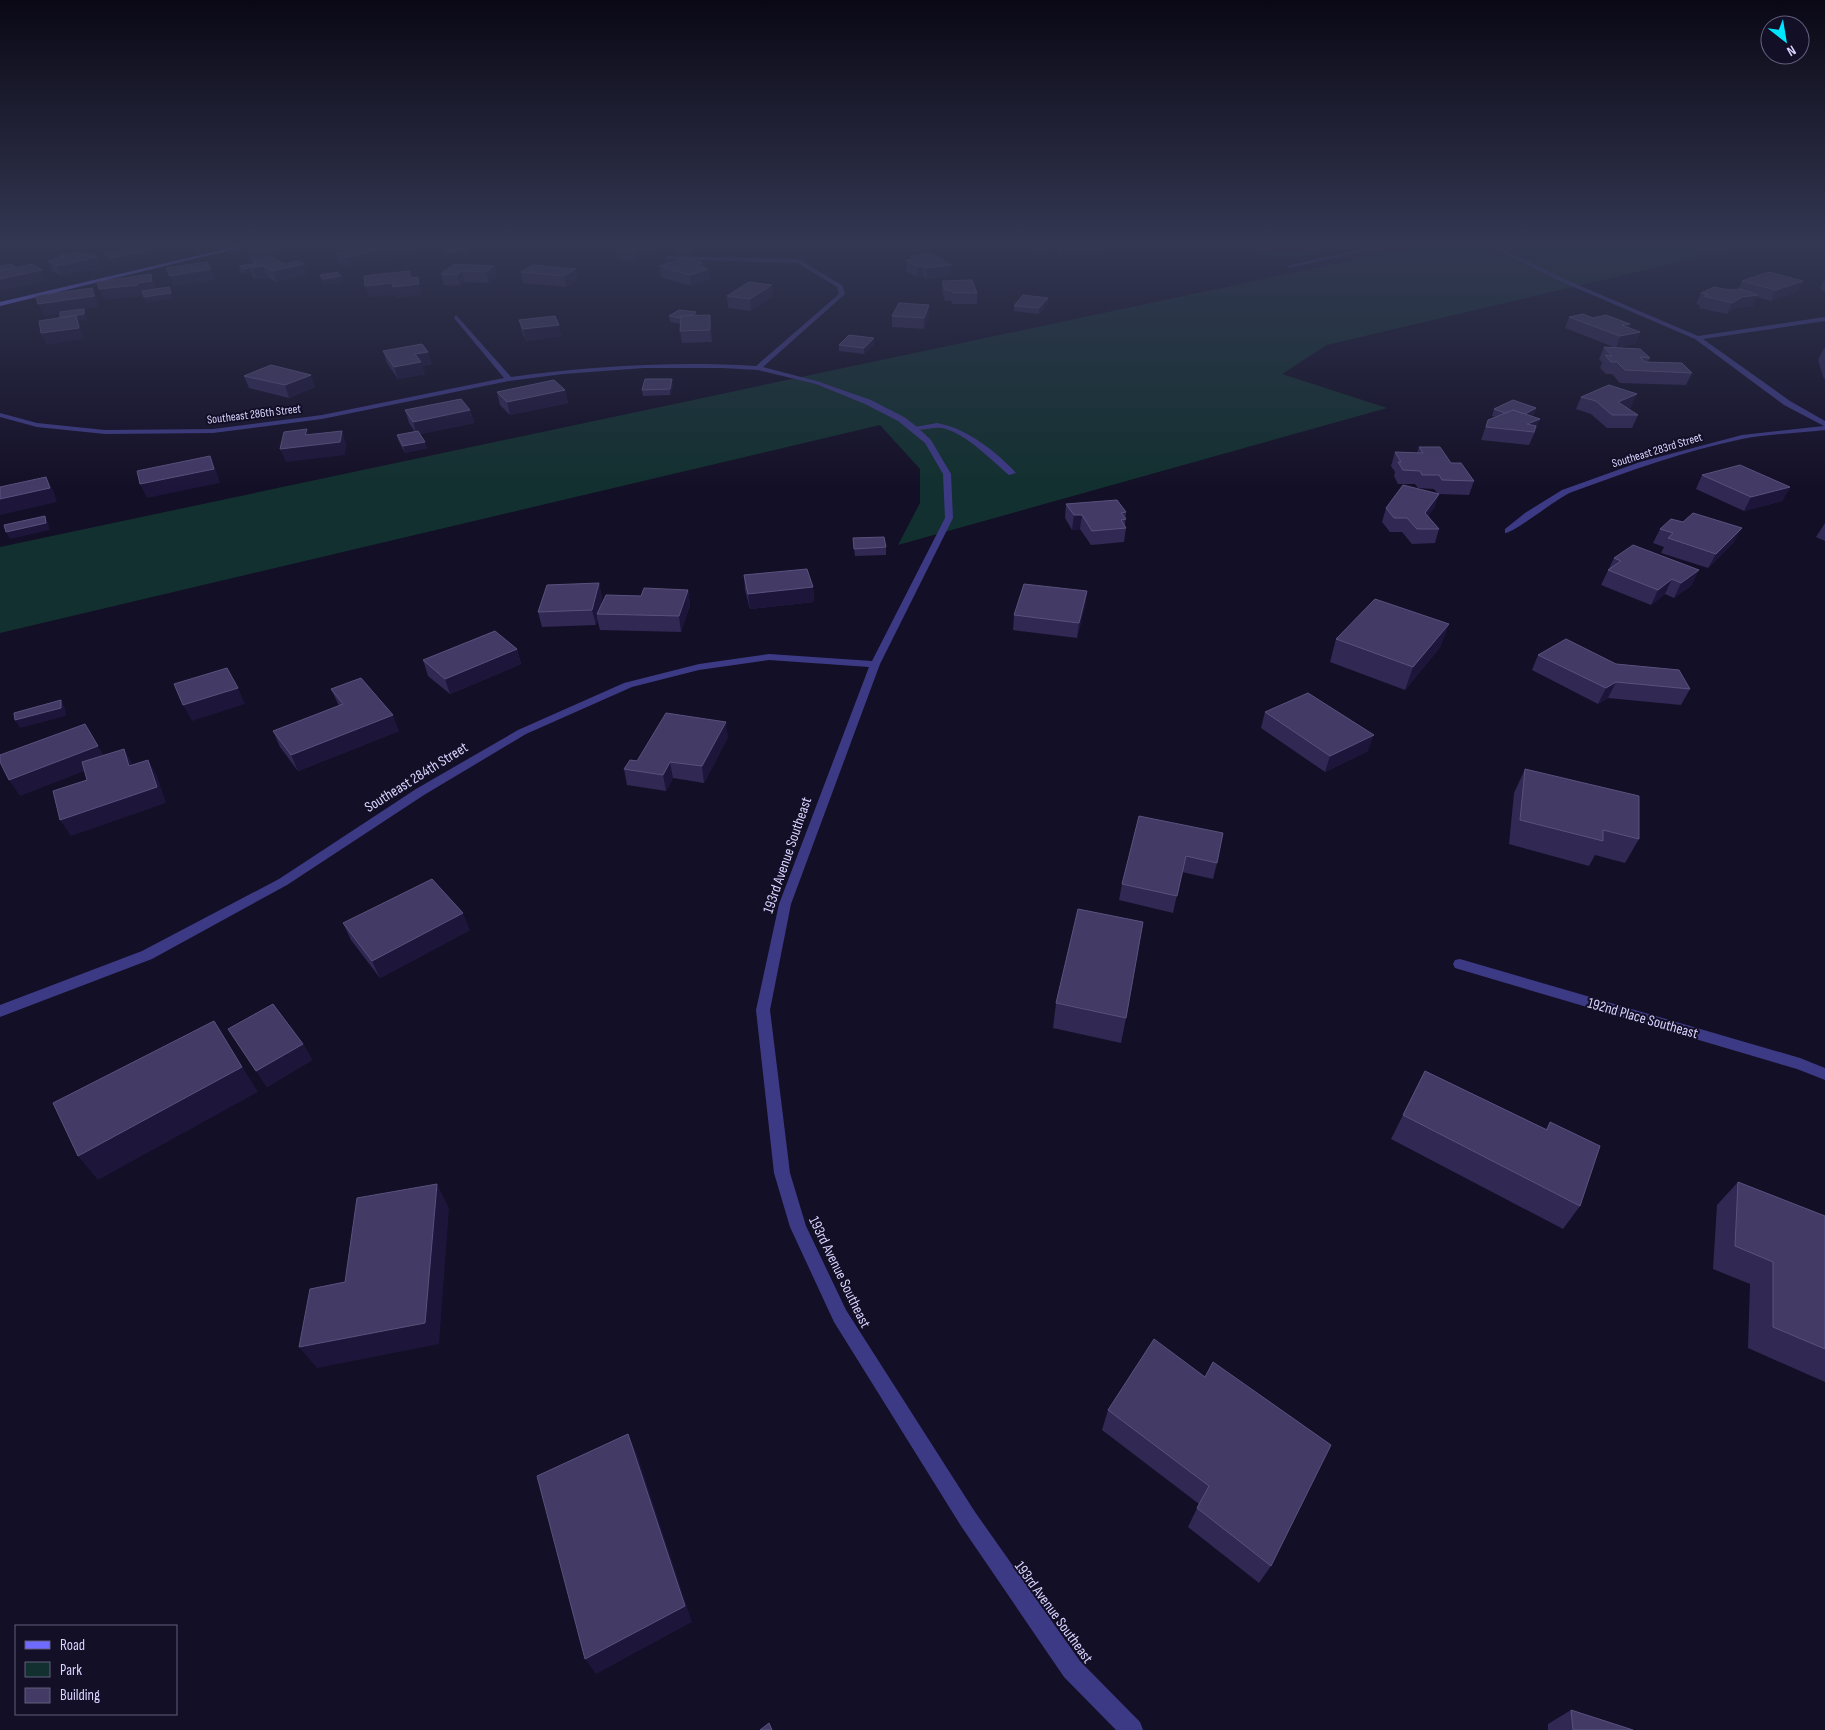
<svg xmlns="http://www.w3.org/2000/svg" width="1825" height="1730" font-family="'Sofia Sans Condensed',sans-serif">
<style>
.green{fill:#12302f}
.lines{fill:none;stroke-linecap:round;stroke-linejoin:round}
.lane{fill:#3d3a85;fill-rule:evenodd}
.street{fill:#3d3a85;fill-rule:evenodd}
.secondary{fill:#6f6bff;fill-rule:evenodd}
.wall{fill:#312854}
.shaded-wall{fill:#1d163a}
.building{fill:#433a66;stroke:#5a527e}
.labels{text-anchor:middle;stroke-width:4;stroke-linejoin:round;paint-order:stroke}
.far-street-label{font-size:12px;fill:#d9d4ff;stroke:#130f26}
.street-label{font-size:15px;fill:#d9d4ff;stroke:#130f26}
</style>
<rect width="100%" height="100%" fill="#130f26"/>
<path class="green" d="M1234,246H1247L1269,252L1296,253L1336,246H1357C1317,254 1273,266 1234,246Z
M1419,246H1747L1327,345L1282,374L1387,408L898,545L920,503V469L880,425L0,633V547Z"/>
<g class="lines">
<path class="lane" d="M1379,246H1388L1289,268L1286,266Z
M667,256L798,259L801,261L798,263L665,259Z
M937,423C966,428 996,451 1016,473L1009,475C990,459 968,435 943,428C933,426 917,433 909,428Z"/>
<path class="street" d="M333,246H338L342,249L337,250Z
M1490,246H1496L1564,279L1698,336L1825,317V321L1703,339L1790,401L1825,421V430C1798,433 1769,434 1742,439C1684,451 1627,472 1572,492C1558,497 1513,534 1505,533V529L1525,513L1562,490L1640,462L1742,435L1824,426L1784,405L1695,339L1560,281Z
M796,260H800L842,285L845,294L763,367L820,382L845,391L871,400L904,417L916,426L931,440L951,474L953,518L880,664L791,904L770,1010L790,1173L806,1226L846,1310L975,1512L1080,1661L1140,1722L1143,1730H1116L1064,1677L961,1526L834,1322L790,1227L774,1173L756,1010L779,904L869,667L769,660L699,670L632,687L526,734L424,795L287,885L152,959L0,1017V1005L142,951L279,879L416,789L518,730L624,683L699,664L769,654L872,661L945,518L943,474L925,443L898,421L865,404L816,384L758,370L722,368H644L563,374L509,381L322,419L213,433L105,434L37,427L0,417V413L37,423L105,430L213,429L322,415L504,378L454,318L456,315L511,377C593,366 674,361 756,366L839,294L837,287L796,262Z
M1460,959L1800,1058L1825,1068V1080L1797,1069L1455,968L1453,964L1455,960Z"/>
<path class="secondary" d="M239,246H247L0,306V302Z"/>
</g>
<path class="wall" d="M135,246H159L160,247L151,249L155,255L115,263L106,259L104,254L136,247Z
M391,246H420L413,253H393Z
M623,246H675L665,250L658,249V253L636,262L617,259L615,249Z
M1028,246H1171L1101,249L1100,255L1062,257L1057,252L1036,254Z
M1704,246H1732L1736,247L1734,252L1723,254L1702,249Z
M285,248L275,259L285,264H304L308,274L277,282L267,277L257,279L252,277L251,273L246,274L241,272L239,266L253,265L248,251Z
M387,248L390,259L349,268L339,263L335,253Z
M673,250L698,251L694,256L674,255Z
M59,256L103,268L62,276L53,272L48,261L60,259Z
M911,256L951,265L950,276L927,279L923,277H917L906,271V260H911Z
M703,263L704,268L710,280L691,286L661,277L659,266Z
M533,265L578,280L566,287L523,283L521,272Z
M494,266L497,277L489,283L464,282L460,286L444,285L441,274Z
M320,275L343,282L325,285L322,280Z
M1825,278V292L1820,288Z
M942,281L977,293V304H952L951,301H945L942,292Z
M1742,281H1803L1797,292L1771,301L1757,297L1753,306L1737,308L1727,314L1699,308L1700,305L1696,304L1701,293L1738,289Z
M727,296H773L751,311L728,308Z
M1048,298L1047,304L1039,314L1014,311V306Z
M929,305V317L924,329L892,327V316Z
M696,312L697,315L711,326L712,342L682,343L680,331V324L670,322L669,316Z
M1569,317L1593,318L1630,324L1628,328L1640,332L1635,344L1616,348L1565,328Z
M519,320L562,336L526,341L522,332Z
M874,338V344L864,354L839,351V345Z
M1604,347L1650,358L1648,362L1692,373L1686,385L1620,383L1612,374H1606L1600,368L1602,363L1599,359Z
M1824,348H1825V379H1824L1818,360Z
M383,351L432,364L422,366L425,374L398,379L387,363Z
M244,376L315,387L289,398L249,388Z
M673,385L670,395L643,396L642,390Z
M565,390L568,403L510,415L500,405L497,392Z
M1581,397L1631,407L1628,409L1638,415L1632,428H1607L1591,414L1576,409Z
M1536,408L1534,414L1531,416L1535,432L1529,445L1481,440L1488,420L1496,417L1492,416L1494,409Z
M405,410H470L474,423L420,434L427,448L405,453L399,442L397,435L415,432L409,423Z
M1419,447L1451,463L1474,481L1469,495L1439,494L1434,508L1428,516L1439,529L1435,543L1412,544L1402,532H1390L1382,522L1386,508L1438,494L1434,489L1418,488L1415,484H1398L1394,476L1395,472L1391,466L1395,452L1417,453Z
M1702,475L1790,487L1782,501L1744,511L1696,489Z
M1066,504L1126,512L1125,526L1126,528L1124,542L1091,545L1080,529L1072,530L1065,518Z
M1825,523V541L1816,537Z
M1660,529L1734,542L1708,568L1661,553L1664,547L1653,543Z
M853,538L886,547V555L855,556Z
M1614,558L1692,585L1674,598L1665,594L1651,605L1601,585Z
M744,575L813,587L814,602L750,609L745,590Z
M599,583L602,598L600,608L641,596L688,590L690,605L681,632L600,630L597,618L596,625L542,627L538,612Z
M1087,591L1085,606L1077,638L1013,630L1014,615Z
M1336,639L1441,646L1405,690L1330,662Z
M517,649L521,664L450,694L428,676L423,660Z
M1538,655L1616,664L1690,689L1681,705L1608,698L1598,704L1532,670Z
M331,689L399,731L298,771L280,747L273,731L339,706Z
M1265,712L1368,751L1325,772L1261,728Z
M728,737L704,783L673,778L666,791L627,785L624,769L637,761Z
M1525,769L1639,839L1625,863L1595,855L1589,866L1509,844L1514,793Z
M1139,816L1217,863L1213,879L1182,872L1173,913L1119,900L1122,884Z
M343,923L470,930L380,978L351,940Z
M1056,1003L1126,1018L1121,1043L1053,1028Z
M228,1029L303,1044L312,1060L267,1087Z
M1425,1071L1546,1129L1550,1122L1580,1206L1563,1229L1391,1139Z
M1738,1182L1825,1216V1382L1748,1348L1750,1284L1713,1269L1717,1205Z
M1205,1377L1271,1566L1259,1583L1188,1527L1199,1504L1102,1430L1108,1410Z
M1571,1710L1633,1730H1548V1724Z"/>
<path class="shaded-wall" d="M76,246H88L77,248Z
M141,246H159L160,247L143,251Z
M274,246H284L285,248L273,261L270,250Z
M411,246H420L413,253Z
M649,246H657L658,253L636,262L634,252Z
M664,246H675L665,250Z
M697,246L698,251L694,256L693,250Z
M871,246H892L871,248Z
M1037,246H1058L1057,252L1036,254Z
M1063,246H1101L1100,255L1062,257Z
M1736,247L1734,252L1723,254L1726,248Z
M387,248L390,259L349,268L346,257Z
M152,249L155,255L115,263L113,258Z
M468,250L469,255L449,257L447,252Z
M98,257L103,268L62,276L57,266Z
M703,263L704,270L708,269L710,280L691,286L690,275L696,265Z
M304,264L308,274L277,282L273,271Z
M951,265L950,276L927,279V268Z
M263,266L267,277L257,279L253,268Z
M494,266L497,277L489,283L486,272Z
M923,266V277H917V267Z
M249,268L251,273L246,274L244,269Z
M211,269L215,280L174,287L170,276Z
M576,269L578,280L566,287L564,276Z
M42,270L47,281L0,291V279Z
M462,271L464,282L460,286L457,275Z
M151,274L157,292L142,294V296L104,300L99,289Z
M341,276L343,282L325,285L323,279Z
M1803,281L1797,292L1771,301L1776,290Z
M392,283L413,285L419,284L422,295L396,298L395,295L369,297L365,286Z
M772,285L773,296L751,311L750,299Z
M92,288L97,299L99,307L84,310L86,315V320L78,321L81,327L84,339L47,345L41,333L62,324L84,310L44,316L38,304Z
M171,293L173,299L146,303L144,297Z
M1758,295L1753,306L1737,308L1727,314L1732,303L1742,297Z
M1048,298L1047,304L1039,314V308Z
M929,305V317L924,329V318Z
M710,315L711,326L712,342L710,330Z
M1630,324L1625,335L1640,332L1635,344L1616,348L1620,336L1622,325Z
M559,325L562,336L526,341L523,329Z
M874,338V344L864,354V348Z
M428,352L432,364L422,366L425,374L398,379L394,367L415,354Z
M311,375L315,387L289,398L285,385Z
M672,379L673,385L670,395V389Z
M565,390L568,403L510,415L507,402Z
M1637,394L1631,407L1613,415L1618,402Z
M1536,408L1534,414L1515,424L1517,417Z
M470,410L474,423L417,435L413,422Z
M1540,419L1535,432H1534L1527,424Z
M307,429L311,443L342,431L346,444L345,455L286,462L280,449L305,435Z
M425,442L427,448L405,453L403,446Z
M210,456L216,470L220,483L147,498L140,484Z
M46,477L53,490L57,502L0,515V499Z
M1790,487L1782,501L1744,511L1751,497Z
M1439,494L1434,508L1421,527L1425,513Z
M1074,515H1082L1080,529L1072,530Z
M45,516L48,523L50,530L10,539L6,532Z
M1742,528L1734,542L1708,568L1716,554Z
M1699,570L1692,585L1674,598L1681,583Z
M1672,579L1665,594L1651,605L1658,590Z
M599,583L602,598L598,614H597V618L596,625L592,610Z
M813,587L814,602L750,609L748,594Z
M688,590L690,605L681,632L679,616Z
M1087,591L1085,606L1077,638L1079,623Z
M1449,624L1441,646L1405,690L1413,667Z
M517,649L521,664L450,694L445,679Z
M1616,682L1608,698L1598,704L1606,688Z
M238,688L245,704L192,721L183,705Z
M61,700L65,708L66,716L20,728L15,720Z
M393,715L399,731L298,771L291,755Z
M726,722L728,737L704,783L702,766Z
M1374,735L1368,751L1325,772L1330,756Z
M98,746L108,762L20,796L9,780Z
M124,749L133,765L129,766Z
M148,760L157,776L166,803L71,836L60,820Z
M670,762L673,778L666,791L663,775Z
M463,913L470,930L380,978L372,961Z
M214,1021L258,1092L98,1180L78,1156Z
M303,1044L312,1060L267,1087L256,1071Z
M437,1184L449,1208L439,1344L317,1368L299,1347Z
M628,1434L637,1454L692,1622L596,1674L585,1659Z"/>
<path class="building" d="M142,246L152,249L113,258L104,254Z
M254,246H274L270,250L248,251Z
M367,246H381L387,248L346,257L335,253Z
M446,246H467L468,250L447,252Z
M623,246H649L634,252L615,249Z
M677,246H697L693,250H673Z
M1714,246H1732L1736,247L1726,248Z
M78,252L82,254L90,253L98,257L57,266L48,261L62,258L59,256Z
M930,253L951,265L927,268L923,266L917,267L906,260L916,259L911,256Z
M271,257L285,264L298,261L304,264L273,271L263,266L253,268L248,266L257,264L252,262Z
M685,258L703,263L696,265L708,269L690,275L659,266Z
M207,262L211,269L170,276L166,268Z
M12,264L16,268L0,271V266Z
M32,264L42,270L0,279V271Z
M250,264L253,265L248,266L249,268L244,269L239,266Z
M454,264L494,266L486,272L462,271L457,275L441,274Z
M533,265L576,269L564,276L521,272Z
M409,271L411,278L418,277L419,284L393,287L392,283L365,286L364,276Z
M337,272L341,276L323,279L320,275Z
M1769,272L1803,281L1776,290L1742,281Z
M151,274L152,281L137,283L138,285L99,289L97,282Z
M972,280L977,293H953L951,290H945L942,281Z
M749,282L772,285L750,299L727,296Z
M169,287L171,293L144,297L142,291Z
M1714,287L1730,290L1741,289L1758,295L1742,297L1732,303L1704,296L1708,294L1701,293Z
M92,288L94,296L38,304L36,296Z
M1023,295L1048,298L1039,308L1014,306Z
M899,303L929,305L924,318L892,316Z
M84,309V314L60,318V312Z
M679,310L696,312L692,315L681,316V318L669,316Z
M1583,314L1593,318L1606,315L1630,324L1622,325L1640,332L1620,336L1569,317Z
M76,315L79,328L41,333L39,321Z
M710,315V330L680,331L681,316Z
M555,316L559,325L523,329L519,320Z
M849,335L874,338L864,348L839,345Z
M422,344L428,352L415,354L421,362L394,367L383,351Z
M1604,347L1640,349L1650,358L1640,357L1645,362L1682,363L1692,373L1625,370L1617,362H1611L1605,355L1612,356Z
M271,365L311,375L285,385L244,376Z
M645,379H672L670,389L642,390Z
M554,380L565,390L507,402L497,392Z
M1609,385L1637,394L1618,402L1638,415H1612L1596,401L1581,397Z
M461,399L470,410L413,422L405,410Z
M1513,400L1536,408L1525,414L1513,410L1505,413L1494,409Z
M1513,410L1540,419L1527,424L1536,426L1534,432L1486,427L1488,420Z
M307,429L305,435L342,431L340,442L280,449L284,432Z
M418,431L425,442L403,446L397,435Z
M1419,447H1440L1451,463H1461L1474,481L1442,480L1439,475H1422L1420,471L1403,470L1398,462H1401L1395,452L1423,453Z
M210,456L214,469L140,484L137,471Z
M1740,465L1790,487L1751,497L1702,475Z
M46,477L50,488L0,499V487Z
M1403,485L1439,494L1425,513L1439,529H1417L1407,518H1394L1386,508Z
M1117,500L1126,512L1121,513L1126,519L1121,520L1126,528L1092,531L1082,515H1074L1066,504Z
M1693,513L1742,528L1716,554L1668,538L1673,533L1660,529L1671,519L1683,522Z
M45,516L46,523L6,532L4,525Z
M884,537L886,547L854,549L853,538Z
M1633,545L1699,570L1681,583L1672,579L1658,590L1608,570L1621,561L1614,558Z
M807,569L813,587L748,594L744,575Z
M599,583L592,610L538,612L547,585Z
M1024,584L1087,591L1079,623L1014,615Z
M644,588L688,590L679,616L597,614L606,595L641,596Z
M1375,599L1449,624L1413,667L1336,639Z
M495,631L517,649L445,679L423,660Z
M1566,639L1616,664L1679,670L1690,689L1616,682L1606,688L1538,655Z
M227,668L238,688L183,705L174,684Z
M361,678L393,715L291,755L273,731L343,704L331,689Z
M1308,693L1374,735L1330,756L1265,712Z
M61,700V708L15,720L14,713Z
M666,713L726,722L702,766L670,762L663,775L624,769L630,760L637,761Z
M85,724L98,746L9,780L0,762V755Z
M124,749L129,766L148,760L157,787L60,820L53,791L87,780L82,762Z
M1525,769L1639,796V839L1603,830V841L1520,820Z
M1139,816L1223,833L1217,863L1186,856L1177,896L1122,884Z
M432,879L463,913L372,961L343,923Z
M1078,909L1143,922L1126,1018L1056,1003Z
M273,1004L303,1044L256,1071L228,1029Z
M214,1021L242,1067L78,1156L53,1103Z
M1425,1071L1547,1130L1550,1122L1600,1146L1580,1206L1403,1115Z
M1738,1182L1825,1216V1349L1773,1327V1262L1735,1246Z
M437,1184L425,1323L299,1347L310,1289L345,1282L357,1198Z
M1154,1339L1205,1377L1213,1362L1331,1445L1271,1566L1197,1508L1209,1486L1108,1410Z
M628,1434L685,1606L585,1659L537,1476Z
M1571,1710L1633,1730H1573Z
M769,1723L772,1730H760Z"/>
<linearGradient id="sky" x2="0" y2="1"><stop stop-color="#0a0815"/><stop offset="0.5" stop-color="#333752"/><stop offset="1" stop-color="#333752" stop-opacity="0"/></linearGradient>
<rect width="1825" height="488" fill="url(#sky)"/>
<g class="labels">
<g class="far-street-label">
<text transform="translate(254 414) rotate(-7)" y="4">Southeast 286th Street</text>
<text transform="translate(1657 450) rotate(-17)" y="4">Southeast 283rd Street</text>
</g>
<g class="street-label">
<text transform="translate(416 777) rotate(-32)" y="5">Southeast 284th Street</text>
<text transform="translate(787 855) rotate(-71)" y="5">193rd Avenue Southeast</text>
<text transform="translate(1643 1018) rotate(16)" y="5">192nd Place Southeast</text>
<text transform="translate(840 1272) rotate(64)" y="5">193rd Avenue Southeast</text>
<text transform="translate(1054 1612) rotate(54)" y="5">193rd Avenue Southeast</text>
</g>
</g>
<rect x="15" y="1625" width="162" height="90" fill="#130f26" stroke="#625e7d"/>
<rect x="25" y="1641" width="25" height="8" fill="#6f6bff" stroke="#625e7d"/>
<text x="60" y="1650" font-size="15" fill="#d9d4ff">Road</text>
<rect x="25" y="1662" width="25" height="15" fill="#12302f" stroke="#625e7d"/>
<text x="60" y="1675" font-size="15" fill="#d9d4ff">Park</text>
<rect x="25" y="1688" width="25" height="15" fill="#433a66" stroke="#625e7d"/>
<text x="60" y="1700" font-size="15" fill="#d9d4ff">Building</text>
<g transform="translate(1785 40) rotate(149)"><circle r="24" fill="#130f26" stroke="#625e7d"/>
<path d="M0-4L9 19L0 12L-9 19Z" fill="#00e5ff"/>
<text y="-8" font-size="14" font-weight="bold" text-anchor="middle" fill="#d9d4ff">N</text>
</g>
</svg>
